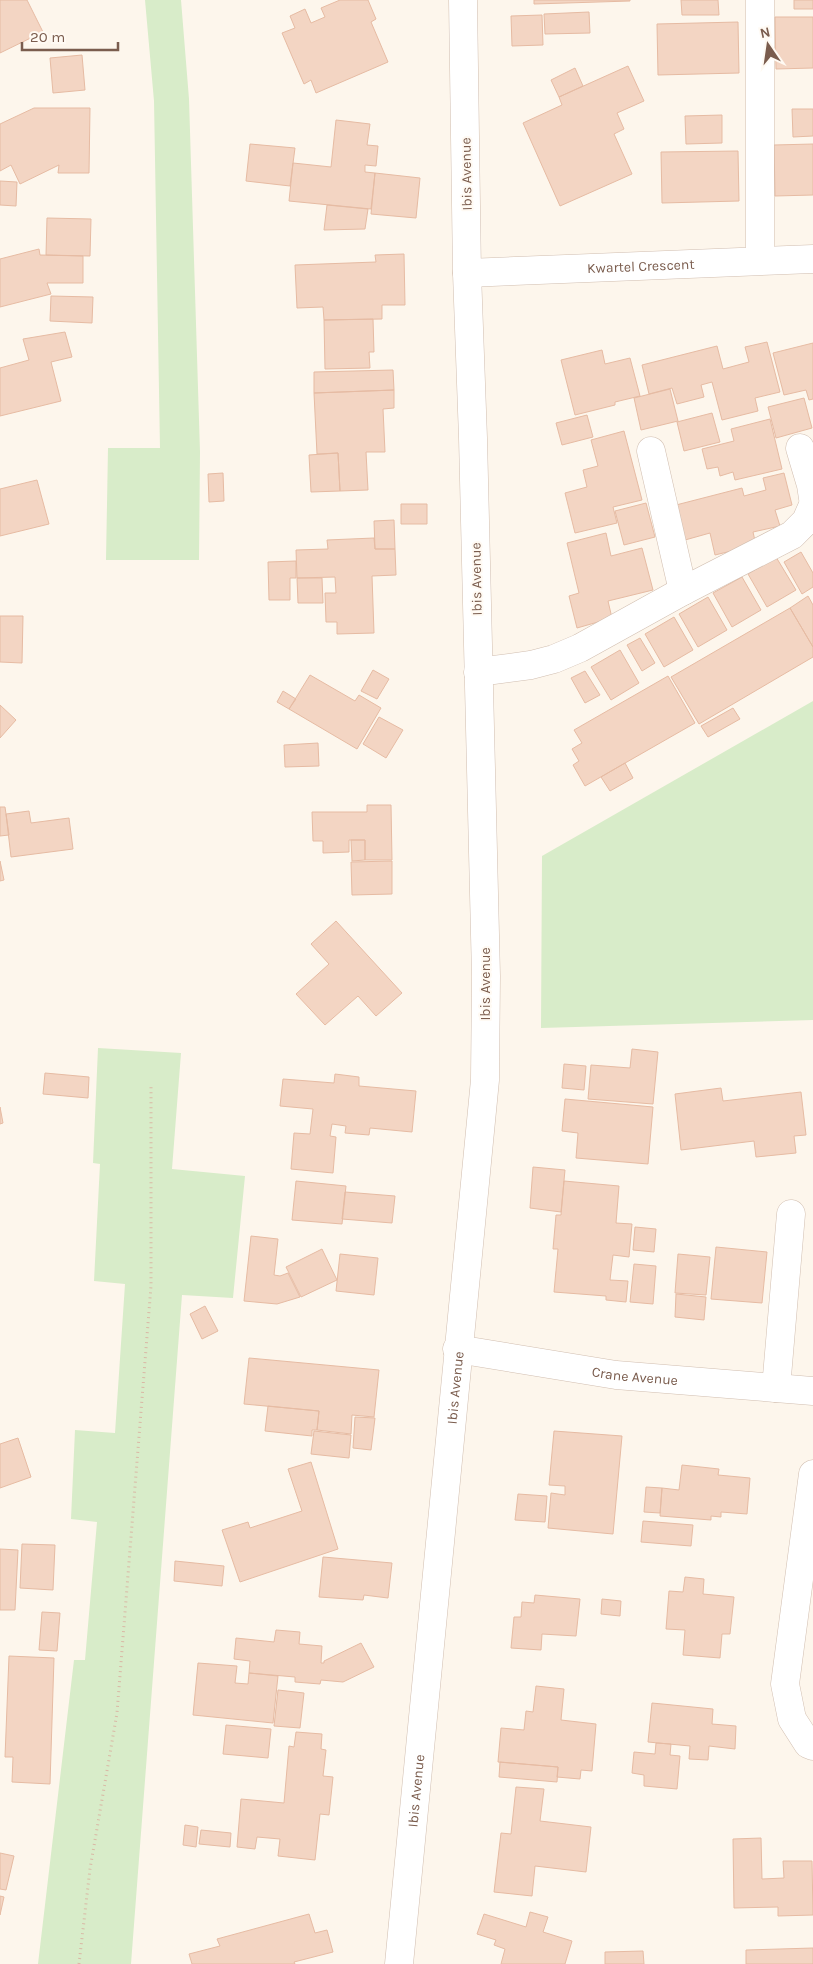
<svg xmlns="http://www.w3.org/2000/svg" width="813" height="1964" font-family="Karla,sans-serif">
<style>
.green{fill:#d8ecc9}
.building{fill:#f3d5c3;stroke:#e6bba3}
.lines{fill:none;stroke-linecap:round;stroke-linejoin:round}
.minor-casing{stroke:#d1beb0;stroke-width:29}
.path{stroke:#d9b8a5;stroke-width:3;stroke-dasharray:1 4;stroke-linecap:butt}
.minor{stroke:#fff;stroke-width:28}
.labels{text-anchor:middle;stroke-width:4;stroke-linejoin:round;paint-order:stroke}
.street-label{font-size:14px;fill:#7a5c4d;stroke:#fffaf3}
</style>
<rect width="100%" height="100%" fill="#fdf6ec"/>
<path class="green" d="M145,0H181L189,99L200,452L199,560H106L108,448H160L154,101Z
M813,701V1020L541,1028L542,856Z
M98,1048L181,1053L172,1169L245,1176L233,1298L182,1295L131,1964H38L74,1660H85L97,1522L71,1519L75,1430L115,1433L125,1284L94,1281L100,1164L93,1163Z"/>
<path class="building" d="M0,0H27L43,32L0,53Z
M340,0H368L376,19L371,22L388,62L316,93L311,80L304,84L282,33L295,28L290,16L305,9L311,23L325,17L321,8Z
M534,0H630V1L534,4Z
M681,0H718L719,15H682Z
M794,0H813V9H794Z
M589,12L590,33L545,34L544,14Z
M542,15L543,45L512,46L511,16Z
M775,17H813V68L776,69Z
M738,22L739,73L658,75L657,24Z
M82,55L85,90L53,93L50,58Z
M628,66L644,101L617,113L624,129L614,134L632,174L560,206L523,123L562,105L559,97Z
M575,68L583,86L559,97L551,80Z
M34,108H90L89,173H58L59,165L20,184L11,165L0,171V124Z
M792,109H813V136L793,137Z
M722,115V143L686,144L685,116Z
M336,120L370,124L367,145L378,146L376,166L365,165V172L375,173L371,209L289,201L293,163L331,167Z
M250,144L295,148L290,186L246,181Z
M813,144V195L775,196L774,145Z
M738,151L739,201L662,203L661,152Z
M375,173L420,178L416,218L371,214Z
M0,181L17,182L16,206L0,205Z
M327,205L368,209L365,229L324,230Z
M47,218L91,219L90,256L46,255Z
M39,249L40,255L83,256V283H47L51,294L0,307V259Z
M404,254L405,305H382V319L324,320L323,307L297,308L295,265L376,262L375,255Z
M51,296L93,297L92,323L50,321Z
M373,319L374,352H369L370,368L325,369L324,320Z
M65,332L72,357L51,362L61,401L0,416V368L29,360L23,339Z
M767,342L780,392L755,398L758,411L722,420L712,382L701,385L704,397L677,404L672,388L649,394L642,365L717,346L723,369L749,362L745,347Z
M813,343V399L809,400L806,390L784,395L773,353Z
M602,350L605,364L630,358L640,396L615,402V405L575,415L561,360Z
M393,370L394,390L314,393V372Z
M670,389L678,421L641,430L634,398Z
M394,390V408L383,409L385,452H366L368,490L340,491L338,453L317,454L314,393Z
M804,398L812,428L776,438L768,407Z
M712,413L720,442L684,451L677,422Z
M587,415L593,437L562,445L556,423Z
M770,419L782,469L735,480L733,472L720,476L718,467L707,469L702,449L734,441L731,429Z
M624,431L642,500L613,507L617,523L575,533L565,493L587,487L583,470L598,466L591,440Z
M338,453L340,491L311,492L309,455Z
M223,473L224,501L209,502L208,474Z
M784,473L792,505L775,510L780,526L753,532L756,545L715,555L710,533L685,540L676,505L742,488L744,496L766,490L763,478Z
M37,480L49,524L0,536V489Z
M646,503L655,537L624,545L615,511Z
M401,504H427V524H401Z
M394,520L395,549H375L374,521Z
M606,533L611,556L642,548L653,590L608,601L612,618L577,628L569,596L579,593L567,543Z
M374,538L375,549H395L396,575L372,576L374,633L337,634V622H326L325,593H336L335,577L297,578L296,550L328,549L327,540Z
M801,552L813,573V587L802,594L784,562Z
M776,557L796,590L767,607L748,574Z
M296,561V578H290V600H269L268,562Z
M742,577L761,610L732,627L713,593Z
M297,578H322L323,603H298Z
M808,596L813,605V647L790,608Z
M708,597L727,630L698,647L679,614Z
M790,608L813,647V657L699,724L671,677Z
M0,616H23L22,663L0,662Z
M674,617L693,650L664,667L645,634Z
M640,638L655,663L642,671L627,645Z
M620,650L639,683L611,700L591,667Z
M373,670L389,679L377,699L361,691Z
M585,671L600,695L585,703L571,678Z
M310,675L355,701L359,695L381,708L357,749L289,709Z
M668,676L695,723L585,786L573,765L579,761L572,749L582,743L574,730Z
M283,691L296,699L289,709L277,702Z
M0,705L16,720L0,738Z
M733,708L740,719L708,737L701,726Z
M379,717L403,730L386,758L363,744Z
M318,743L319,766L285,767L284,745Z
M625,763L633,778L610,791L601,777Z
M367,805H391L392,860H365V840H349V852L323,853V841H313L312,812H367Z
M0,807H5L9,835L0,836Z
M29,811L31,823L69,818L73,849L11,857L6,814Z
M351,840H365V860L352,861Z
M0,861L4,880L0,881Z
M392,861V894L352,895L351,862Z
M336,921L402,993L376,1016L358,996L325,1025L296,994L329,964L311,944Z
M632,1049L658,1052L653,1104L588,1099L591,1065L630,1068Z
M564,1064L586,1066L584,1090L562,1088Z
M45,1073L89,1077L88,1098L43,1094Z
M335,1074L359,1077V1086L416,1091L412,1132L370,1128L369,1135L345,1133L346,1126L332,1124L330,1136L336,1137L333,1173L291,1169L294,1133L310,1134L313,1109L280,1106L283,1079L334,1083Z
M721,1088L723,1101L801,1092L806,1135L794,1136L796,1153L756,1157L754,1141L681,1150L675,1094Z
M565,1099L653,1107L648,1164L576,1158L578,1133L562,1131Z
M0,1107L3,1123L0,1124Z
M533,1167L565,1170L561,1212L530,1208Z
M296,1181L346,1186L342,1224L292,1220Z
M564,1181L619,1186L616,1223L632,1224L629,1257L613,1255L610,1280L628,1281L626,1302L606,1300V1296L554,1292L558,1249H553L556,1215H561Z
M345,1192L395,1196L392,1223L342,1219Z
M635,1227L656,1229L654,1252L633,1250Z
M251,1236L278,1239L274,1275L280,1276L288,1273L300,1297L277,1304L244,1301Z
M716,1247L767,1252L762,1303L711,1299Z
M322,1249L337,1280L301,1297L286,1267Z
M340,1254L378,1258L374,1295L336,1291Z
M678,1254L710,1257L706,1295L675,1293Z
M634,1264L656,1266L653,1304L630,1302Z
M676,1294L706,1297L704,1320L675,1317Z
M205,1306L218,1331L202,1339L190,1314Z
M249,1358L379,1370L374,1417L352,1415L351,1434L317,1430L319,1411L244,1404Z
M268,1406L319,1411L317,1430H312V1436L265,1431Z
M355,1417L375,1418L371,1450L353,1448Z
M314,1431L351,1435L349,1458L311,1454Z
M554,1431L622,1436L613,1534L548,1528L551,1493L565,1495V1486L549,1485Z
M18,1438L31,1477L0,1488V1444Z
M311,1462L338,1549L240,1582L222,1530L248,1522L250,1528L302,1511L288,1469Z
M682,1465L719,1469L718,1475L750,1478L747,1514L721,1512V1517L711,1516V1520L660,1516L662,1488L679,1490Z
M646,1487L662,1488L660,1513L644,1512Z
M518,1494L547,1496L545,1522L515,1520Z
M643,1521L693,1525L691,1546L641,1542Z
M22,1544L55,1545L53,1590L20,1588Z
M0,1549L18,1550L15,1610H0Z
M323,1557L392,1563L388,1598L364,1595L363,1600L319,1597Z
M175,1561L224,1566L222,1586L174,1581Z
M685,1577L704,1579L703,1594L734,1597L730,1634H722L720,1658L683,1655L685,1630L666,1629L669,1591L683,1592Z
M535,1595L580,1599L576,1636L542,1634L541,1650L511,1648L514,1617H521L522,1602L534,1603Z
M602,1599L621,1601L620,1616L601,1614Z
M42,1612L60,1613L57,1651L39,1650Z
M276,1630L300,1632L299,1644L322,1646L321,1663H324V1661L361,1643L374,1667L343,1682L321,1680L320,1684L295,1682V1677L249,1673L250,1661L234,1659L236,1638L274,1642Z
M9,1656L54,1658L50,1784L12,1782L13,1757H5Z
M198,1663L237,1666L235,1683L248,1684L249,1673L278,1676L273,1723L193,1715Z
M536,1686L564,1689L561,1720L596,1724L592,1771L581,1770L580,1779L557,1777L558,1767L498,1762L501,1728L524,1730L526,1711L533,1712Z
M278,1690L304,1693L300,1728L274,1726Z
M652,1703L713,1709L712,1724L736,1726L735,1749L709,1746L708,1760L689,1759L690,1746L648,1742Z
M226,1725L271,1729L268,1758L223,1754Z
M296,1732L322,1734L321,1749L326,1750L323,1776L333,1777L329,1815L320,1814L315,1860L278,1856L280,1839L257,1837L255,1849L237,1847L241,1799L284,1803L289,1746L294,1747Z
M656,1743L671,1744L670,1755L680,1756L677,1789L644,1786V1775L632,1773L634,1752L655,1754Z
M500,1762L558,1767L557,1782L499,1777Z
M516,1787L544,1789L540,1821L591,1827L586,1872L535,1866L532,1896L494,1892L501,1833L511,1834Z
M185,1825L198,1827L196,1847L183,1845Z
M201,1830L231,1833L230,1847L199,1844Z
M761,1838L762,1879L784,1878L783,1861H812L813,1915L778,1916V1907L734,1908L733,1839Z
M0,1853L14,1856L6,1890L0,1889Z
M0,1896L4,1897L0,1915Z
M530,1912L548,1917L543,1932L572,1941L565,1964H501L505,1949L494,1945L496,1940L477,1934L484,1914L526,1927Z
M309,1914L315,1933L327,1930L333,1952L294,1962L295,1964H192L189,1954L220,1946L217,1939Z
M813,1948V1964H746V1950Z
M643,1951L644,1964H605V1952Z"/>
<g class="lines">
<g class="minor-casing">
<g id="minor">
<path d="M760,0V260"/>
<path id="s1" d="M467,273L813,259"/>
<path d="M800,448L811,485L813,498"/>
<path d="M651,451L683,591"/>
<path d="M478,672L531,665L554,659L580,648L683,591L792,535L806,521L813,505"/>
<path id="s2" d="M457,1349L616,1375L813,1391"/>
<path d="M776,1388L791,1214"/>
<path d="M813,1474L785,1684L792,1719L808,1744L813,1746"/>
<path id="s3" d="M399,1964L485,1080L486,976L473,438L467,273L463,0"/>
</g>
</g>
<path class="path" d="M79,1964L90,1869L117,1713L151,1286V1087"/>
<use href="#minor" class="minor"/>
</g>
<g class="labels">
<g class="street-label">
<text transform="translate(466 174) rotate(-91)" y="5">Ibis Avenue</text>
<text dy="5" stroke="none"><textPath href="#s1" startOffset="174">Kwartel Crescent</textPath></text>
<text transform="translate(476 579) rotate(-91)" y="5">Ibis Avenue</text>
<text transform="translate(485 984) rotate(-90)" y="5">Ibis Avenue</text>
<text dy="5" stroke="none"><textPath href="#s2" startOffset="180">Crane Avenue</textPath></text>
<text dy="5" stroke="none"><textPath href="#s3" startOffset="579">Ibis Avenue</textPath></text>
<text dy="5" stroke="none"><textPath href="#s3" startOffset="174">Ibis Avenue</textPath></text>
</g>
</g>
<g transform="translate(768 45) rotate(347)" stroke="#fffaf3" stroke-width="4" paint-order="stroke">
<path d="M0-4L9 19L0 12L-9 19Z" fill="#7a5c4d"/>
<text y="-8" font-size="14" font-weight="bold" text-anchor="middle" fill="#7a5c4d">N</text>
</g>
<path d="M22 42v8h96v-8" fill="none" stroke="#7a5c4d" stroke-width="2.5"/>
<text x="30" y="42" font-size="15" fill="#7a5c4d" stroke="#fffaf3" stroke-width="4" paint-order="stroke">20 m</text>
</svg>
